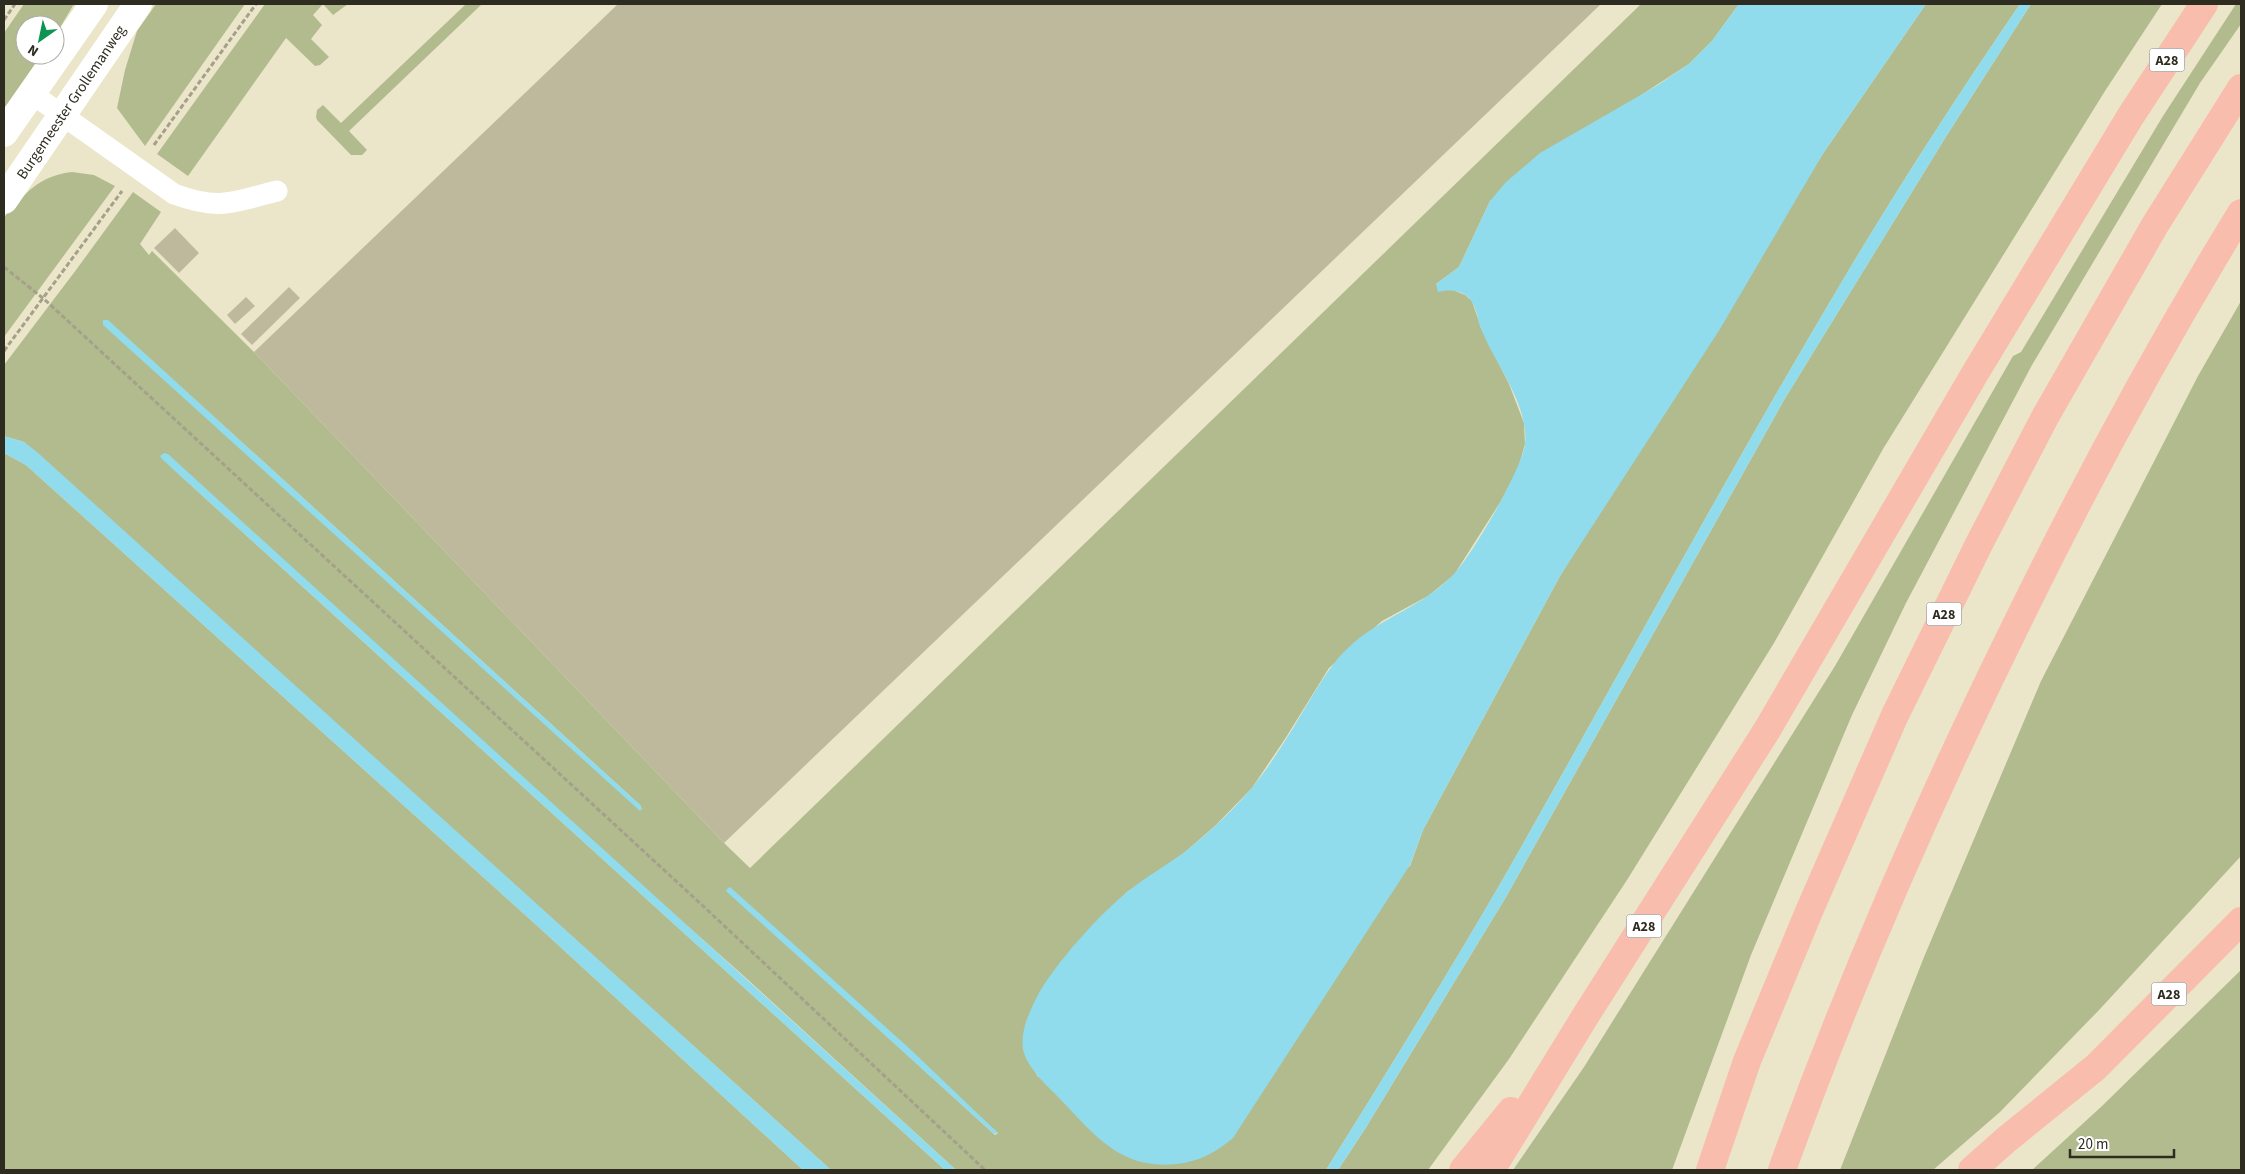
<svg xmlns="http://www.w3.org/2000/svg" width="2245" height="1174" font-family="'Source Sans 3',sans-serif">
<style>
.green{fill:#b2bb8e;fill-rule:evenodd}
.water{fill:#90dbec}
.building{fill:#beb99d}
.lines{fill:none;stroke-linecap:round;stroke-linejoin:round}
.path{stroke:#a4a08a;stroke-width:3;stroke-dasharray:5 2.5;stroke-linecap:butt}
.service{stroke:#fff;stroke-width:21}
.minor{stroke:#fff;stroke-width:28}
.motorway{stroke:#f9bdae;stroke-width:28}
.labels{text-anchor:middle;stroke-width:5;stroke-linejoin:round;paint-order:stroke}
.shield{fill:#fff;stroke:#6d6b64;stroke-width:1}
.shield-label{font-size:14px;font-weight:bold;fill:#2e2c21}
.street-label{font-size:15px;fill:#2e2c21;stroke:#fff}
</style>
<rect width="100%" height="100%" fill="#ebe6c9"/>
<path class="green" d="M24,4H74L58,31L60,34L55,41V25H25V55H45L4,115V33Z
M156,4H245L145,146L117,108L125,70L137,31Z
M265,4H323L313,15L322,25L311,39L329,57L320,65L315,66L286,38L188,176L157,154Z
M323,4H348L333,15Z
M466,4H482L349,131L367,150L362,155H351L317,120L316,117L317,110L323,105L341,123Z
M1641,4H1739L1712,41L1689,64L1635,99L1490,201L1459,267L1436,284L1444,290H1453L1465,295L1472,301L1481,328L1509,384L1524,423L1525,444L1518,469L1501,501L1454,575L1428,596L1382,621L1329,668L1285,739L1252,788L1215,826L1184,853L1127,892L1096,922L1066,957L1040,992L1026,1022L1023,1049L1038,1077L1410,866L1423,830L1560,576L1824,152L1926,4H2020C1961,90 1904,178 1850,268C1730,469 1619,675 1503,879C1446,977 1386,1074 1326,1170H956L746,978L162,459L945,1170H831L24,442L4,436V365L76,270L133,192L161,212L140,244L149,255L152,251L254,352L724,843L750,868ZM108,320L640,805L642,809ZM726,890L998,1133L995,1135Z
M2031,4H2162L2105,91L1883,449L1774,643L1627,880L1509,1059L1428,1170H1338L1365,1129L1506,897L1784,400L1947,135Z
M2236,4H2241V24L2200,83L2032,365L1906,603L1852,715L1751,955L1672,1170H1513L1584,1067L1835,666L2013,356L2021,352L2163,116Z
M72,172L94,175L115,186L4,337V218L16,200L19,201C35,183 49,175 72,172Z
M2241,301V856L2100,1009L2000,1112L1933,1170H1840L1924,957L2041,681L2198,376Z
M4,453L26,465L543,931L803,1170H4Z
M2241,970V1170H2032L2101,1107Z"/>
<path class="water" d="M1739,4H1926L1824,152L1720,329L1560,576L1423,830L1410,865L1233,1138C1215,1153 1200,1161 1177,1164C1122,1170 1096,1137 1061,1100C1048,1086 1027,1069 1023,1049C1020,1032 1030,1010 1038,995C1054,965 1102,911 1130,890C1146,877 1165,866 1182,854C1207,835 1231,812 1251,789C1275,760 1295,725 1314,693C1325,676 1333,662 1348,648C1379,618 1422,607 1452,576C1471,558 1522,469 1525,444C1528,420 1514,392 1503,372C1495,357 1486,342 1480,326C1477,317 1476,304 1468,297C1460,290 1449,289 1438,292L1436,284L1459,267L1490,201L1506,182L1540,153L1658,85L1689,64L1712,41Z
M2020,4H2031L1947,135L1784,400L1506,897L1365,1129L1338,1170H1326C1386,1074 1446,977 1503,879C1619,675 1730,469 1850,268C1904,178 1961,90 2020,4Z
M103,320H108L640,805L642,809L640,811L103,325Z
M4,436L24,442L37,452L831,1170H803L543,931L26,465L4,453Z
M164,453L168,454C430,693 694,931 956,1170H945L162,459L160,456Z
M730,887L910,1049L998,1133L994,1134L727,892L726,890Z"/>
<path class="building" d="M618,4H1601L724,843L254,352Z
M175,228L199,253L179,273L154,248Z
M289,287L300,298L252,345L241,334Z
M246,297L255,306L235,324L227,315Z"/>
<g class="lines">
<path class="path" d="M4,20L15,4
M154,145L256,4
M4,267L44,299L702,905L985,1170
M4,351L122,191"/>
<path class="service" d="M31,93L174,194C220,211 233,202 277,191"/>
<path class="minor" d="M4,133L94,4
M4,200L138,4"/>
<path class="motorway" d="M1463,1170L1511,1111
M1491,1170L1586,1015L1767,730L1974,375L2130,117L2204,4
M1710,1170L1747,1061L1810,909L1895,715L1979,544L2045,417L2155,225L2241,88
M1782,1170C1850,981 1929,801 2018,621C2086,482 2160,345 2241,213
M1972,1170L2007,1139L2096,1067L2241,921"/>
</g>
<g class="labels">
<g class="shield">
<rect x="2149.5" y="48.5" width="35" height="23" rx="4"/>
<rect x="1926.5" y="602.5" width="35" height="23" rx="4"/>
<rect x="1626.5" y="914.5" width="35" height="23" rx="4"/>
<rect x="2151.5" y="982.5" width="35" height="23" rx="4"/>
</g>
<g class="shield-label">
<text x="2167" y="65">A28</text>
<text x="1944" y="619">A28</text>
<text x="1644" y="931">A28</text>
<text x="2169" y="999">A28</text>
</g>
<g class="street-label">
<text transform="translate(71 102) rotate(-56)" y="5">Burgemeester Grollemanweg</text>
</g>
</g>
<rect width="2245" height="1174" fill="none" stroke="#2e2c21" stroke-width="10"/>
<g transform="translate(40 40) rotate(213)"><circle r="24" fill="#ffffff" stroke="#ababa6"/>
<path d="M0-4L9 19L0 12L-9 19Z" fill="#0d9452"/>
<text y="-8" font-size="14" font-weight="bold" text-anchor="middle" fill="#2e2c21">N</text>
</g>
<path d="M2070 1149v8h104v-8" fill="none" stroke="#2e2c21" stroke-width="2.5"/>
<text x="2078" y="1149" font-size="15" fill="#2e2c21" stroke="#ffffff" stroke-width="4" paint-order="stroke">20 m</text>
</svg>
